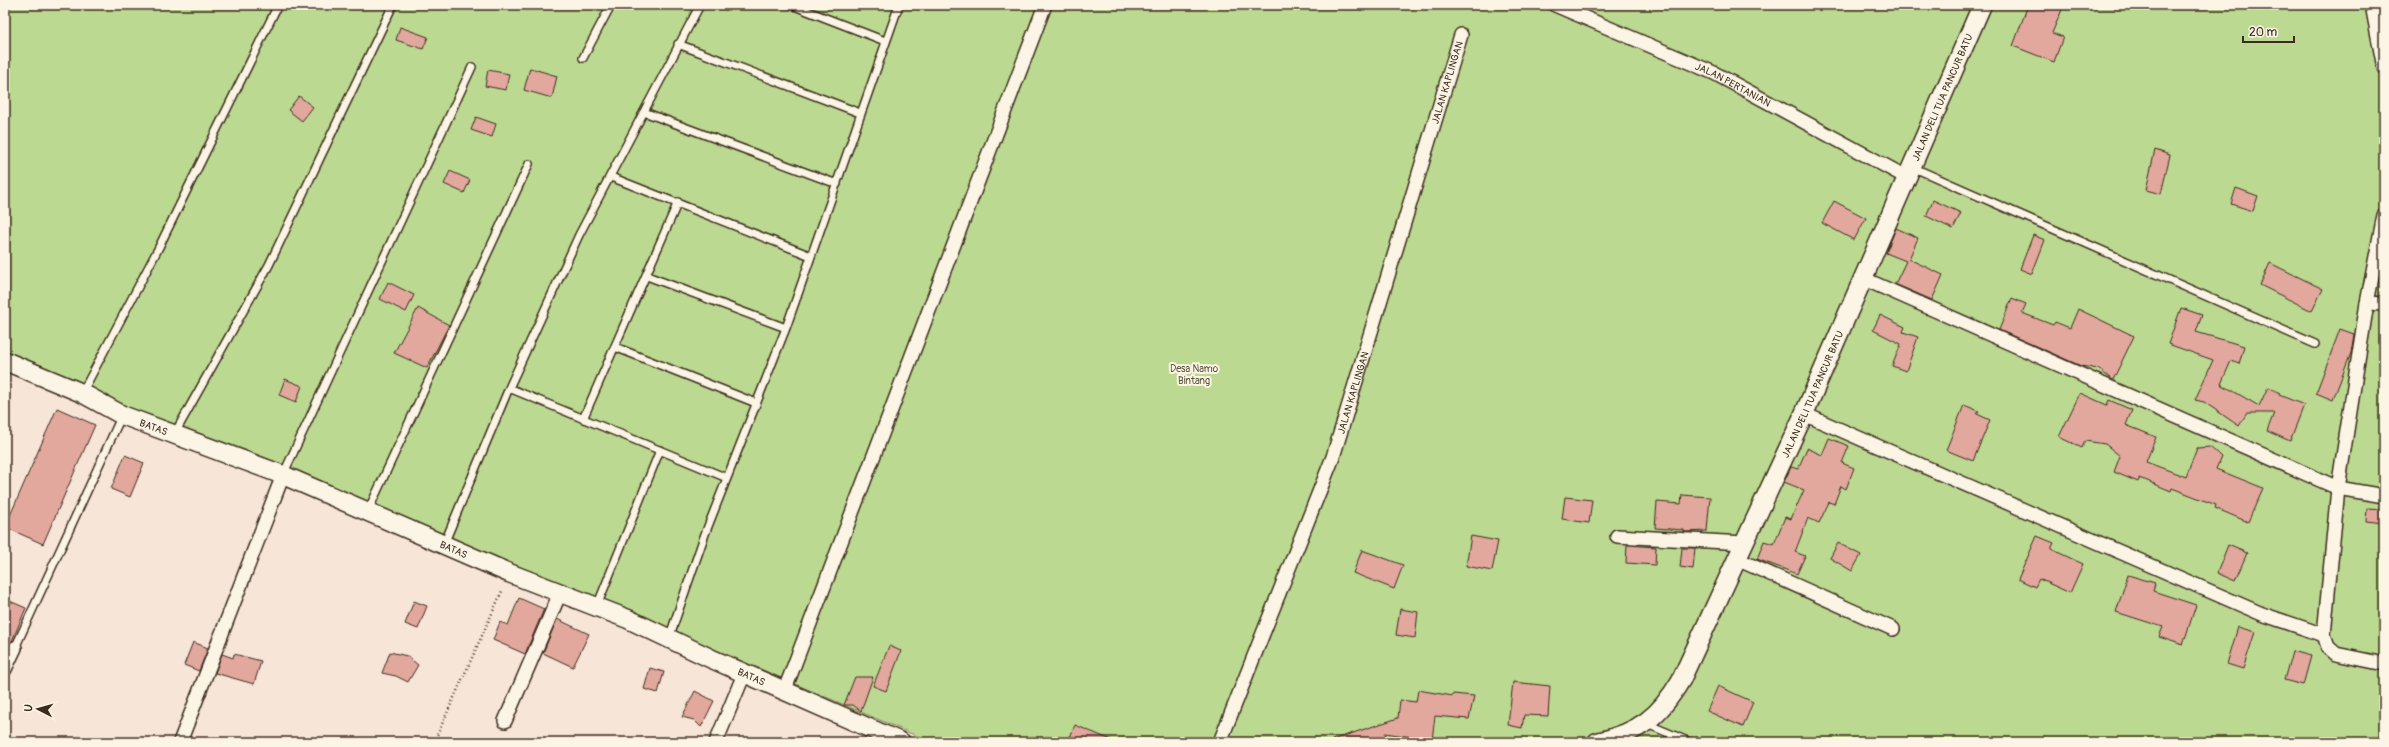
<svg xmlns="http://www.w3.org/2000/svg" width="2389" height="747" font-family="Pangolin,sans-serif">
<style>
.green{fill:#bcd991;stroke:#7c8258}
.building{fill:#e2a89e;stroke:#3b2a1e}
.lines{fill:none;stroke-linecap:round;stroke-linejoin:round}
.lane-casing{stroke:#3b2a1e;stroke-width:10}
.street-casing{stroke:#3b2a1e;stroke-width:16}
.secondary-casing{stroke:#3b2a1e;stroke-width:21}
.path{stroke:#3b2a1e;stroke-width:2.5;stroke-dasharray:1 3;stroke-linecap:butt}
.lane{stroke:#fcf5e5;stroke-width:7}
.street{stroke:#fcf5e5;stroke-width:13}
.secondary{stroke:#fcf5e5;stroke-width:18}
.labels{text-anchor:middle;stroke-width:4;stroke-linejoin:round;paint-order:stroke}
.street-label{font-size:10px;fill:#3b2a1e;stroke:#fcf5e5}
.park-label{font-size:10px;fill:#5b563b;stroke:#fcf5e5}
</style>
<rect width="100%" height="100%" fill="#f7e6d7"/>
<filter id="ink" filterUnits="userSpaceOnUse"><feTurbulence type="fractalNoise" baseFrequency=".025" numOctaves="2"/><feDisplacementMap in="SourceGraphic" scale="8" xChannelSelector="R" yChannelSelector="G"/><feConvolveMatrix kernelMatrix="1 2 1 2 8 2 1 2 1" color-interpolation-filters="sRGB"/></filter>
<g filter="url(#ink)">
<path class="green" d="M5,5H2384V742H931L592,597L5,361Z"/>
<path class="building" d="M2028,5H2064L2052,33L2063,37L2054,62L2013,46Z
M400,27L428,37L423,49L396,40Z
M530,68L557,76L552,98L524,90Z
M488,70L509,74L506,90L485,86Z
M299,96L313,107L302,121L288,110Z
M476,117L496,124L492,137L471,130Z
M2155,150L2170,155L2161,194L2146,190Z
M450,171L470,180L464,193L444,184Z
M2236,188L2258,196L2253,211L2231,204Z
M1933,200L1961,213L1953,229L1926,216Z
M1834,201L1866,218L1854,240L1822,223Z
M1896,228L1918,238L1909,259L1943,275L1932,300L1895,284L1906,261L1886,253Z
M2033,235L2045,240L2032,274L2020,269Z
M2270,263L2323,289L2312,311L2260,285Z
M388,282L414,295L406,312L380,299Z
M2012,298L2026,304L2022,313L2053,325L2055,322L2070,328L2078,309L2134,336L2113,380L2098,369L2081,366L1999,330Z
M418,308L449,325L427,368L394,353Z
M2181,308L2202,315L2196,332L2244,346L2239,364L2231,361L2221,384L2259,406L2268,387L2280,393L2279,395L2304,405L2290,441L2267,431L2274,413H2247L2239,426L2204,402L2195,400L2213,360L2168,344Z
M1880,315L1905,327L1903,332L1918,337L1906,371L1892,366L1901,344L1873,330Z
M2340,329L2354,334L2351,353L2333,400L2316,393Z
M285,379L302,386L296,402L279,395Z
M2080,393L2107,405L2109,400L2132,410L2126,425L2156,437L2146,462L2186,477L2197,448L2210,447L2221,457L2216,469L2263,488L2248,522L2215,508L2216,505L2172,488L2171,491L2140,478L2138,482L2114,472L2120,456L2105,444L2085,441L2082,448L2059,437Z
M1964,405L1979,411L1977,414L1990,420L1973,461L1946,450Z
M57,408L95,425L43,544L5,527Z
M1829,438L1849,446L1842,463L1854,468L1846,489L1841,486L1834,504L1829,502L1819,523L1808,518L1795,552L1805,556L1797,574L1757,559L1764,541L1774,544L1785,517L1791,519L1804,490L1784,482L1791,467L1798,469L1807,448L1822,455Z
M125,455L144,463L130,497L111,489Z
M1682,495L1710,497L1707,531L1684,532V530L1655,528L1657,502L1681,504Z
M1565,497L1592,500L1589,523L1562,519Z
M2367,508L2384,509V523L2366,521Z
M1471,536L1498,541L1492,571L1466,566Z
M2037,536L2054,543L2051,549L2083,564L2070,593L2039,579L2035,587L2018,579Z
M1838,543L1861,555L1852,571L1830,558Z
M1627,545L1656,547L1655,565L1626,563Z
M2228,545L2247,553L2235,581L2217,573Z
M1682,548H1695L1693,569L1680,567Z
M1362,550L1403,565L1394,589L1353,573Z
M2128,575L2155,583L2153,591L2196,605L2183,645L2159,637L2163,627L2116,612Z
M519,598L544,609L525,654L493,640L500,622L508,625Z
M5,599L26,608L12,641L5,650Z
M414,601L427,606L418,629L405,624Z
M1400,609L1418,612L1415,638L1396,635Z
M557,619L589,634L573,667L543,653Z
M2238,627L2255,632L2243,669L2227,664Z
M193,642L208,648L199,671L184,665Z
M889,646L901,651L886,691L873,686Z
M2292,651L2311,656L2303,685L2284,680Z
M390,652L407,656L418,665L408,682L396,676L382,673Z
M222,654L233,658L234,654L261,661L254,684L215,673Z
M650,668L664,672L658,693L644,689Z
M855,677H873L861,711L853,705H844Z
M1513,682L1550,686L1548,716L1524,715L1522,728L1508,725Z
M1718,686L1753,702L1743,727L1707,711Z
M1418,690L1453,696V694L1474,696L1469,719L1435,716L1432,740L1385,733L1388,742H1333L1332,740L1398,718L1400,700L1416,702Z
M695,691L714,701L701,727L694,720L682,717Z
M1075,725L1116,742H1068Z"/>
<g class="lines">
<g class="lane-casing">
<path id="lane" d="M792,5L885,41
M678,44L860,113
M583,58L611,5
M644,112L837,184
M1912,167L2315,344
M611,177L811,256
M647,276L786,328
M615,347L756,403
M509,388L727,478
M82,393L157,251L278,5
M583,419L678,202
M175,433L269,265L393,5
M283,475L472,67
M368,511L529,164
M444,544L509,388L579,235L700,5
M597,606L660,450
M669,638L705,534L786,328L899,5
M15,648L122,415
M1647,724L1690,742"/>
</g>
<g class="street-casing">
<g id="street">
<path id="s1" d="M1555,5L1714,73L1906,177"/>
<path d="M2372,5L2384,68"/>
<path d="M1862,278L2338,488L2384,496"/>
<path d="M2367,303L2384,304"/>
<path d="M1804,414L2262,614L2324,635L2338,488L2367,303L2384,215"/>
<path d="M1617,536L1744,543"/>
<path d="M1737,559L1893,629"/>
<path d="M2324,635L2328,647L2336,654L2384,664"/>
<path d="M5,669L15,648"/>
<path d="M784,692L1045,5"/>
<path d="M505,721L560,593"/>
<path d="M180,742L283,475"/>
<path d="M716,742L744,674"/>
<path id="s2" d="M1220,742L1333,457L1461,35"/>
</g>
</g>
<g class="secondary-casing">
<g id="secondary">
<path id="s3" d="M5,361L82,393L122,415L283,475L509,573L628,619L712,659L901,742"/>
<path id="s4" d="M1597,742C1639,733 1659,717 1681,680L1804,414L1982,5"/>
</g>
</g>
<path class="path" d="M434,742L503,589"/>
<use href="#lane" class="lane"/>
<use href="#street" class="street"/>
<use href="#secondary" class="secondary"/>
</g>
</g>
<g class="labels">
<g class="street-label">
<text dy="4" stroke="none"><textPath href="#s2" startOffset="698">JALAN KAPLINGAN</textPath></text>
<text dy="4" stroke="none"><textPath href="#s1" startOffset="195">JALAN PERTANIAN</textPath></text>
<text dy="4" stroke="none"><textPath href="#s4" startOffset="747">JALAN DELI TUA PANCUR BATU</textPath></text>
<text dy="4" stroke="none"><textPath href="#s2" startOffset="374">JALAN KAPLINGAN</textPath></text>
<text dy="4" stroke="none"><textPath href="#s4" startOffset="423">JALAN DELI TUA PANCUR BATU</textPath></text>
<text dy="4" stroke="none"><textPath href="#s3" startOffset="163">BATAS</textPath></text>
<text dy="4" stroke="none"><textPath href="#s3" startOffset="487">BATAS</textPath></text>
<text dy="4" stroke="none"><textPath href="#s3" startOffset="811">BATAS</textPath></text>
</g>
<g class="park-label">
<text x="1194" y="372">Desa Namo<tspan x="1194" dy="12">Bintang</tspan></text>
</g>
</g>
<rect width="2389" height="747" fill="none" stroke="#fcf5e5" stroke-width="20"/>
<rect x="10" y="10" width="2369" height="727" fill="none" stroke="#3b2a1e" stroke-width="1.5" filter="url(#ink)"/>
<g transform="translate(38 709) rotate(276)" stroke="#fcf5e5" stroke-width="3" paint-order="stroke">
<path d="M0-3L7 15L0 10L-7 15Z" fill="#3b2a1e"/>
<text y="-6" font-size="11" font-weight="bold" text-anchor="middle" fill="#3b2a1e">U</text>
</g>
<path d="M2243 36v6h51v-6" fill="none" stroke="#3b2a1e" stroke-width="2"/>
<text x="2249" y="36" font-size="12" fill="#3b2a1e" stroke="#fcf5e5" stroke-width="3" paint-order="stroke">20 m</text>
</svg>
